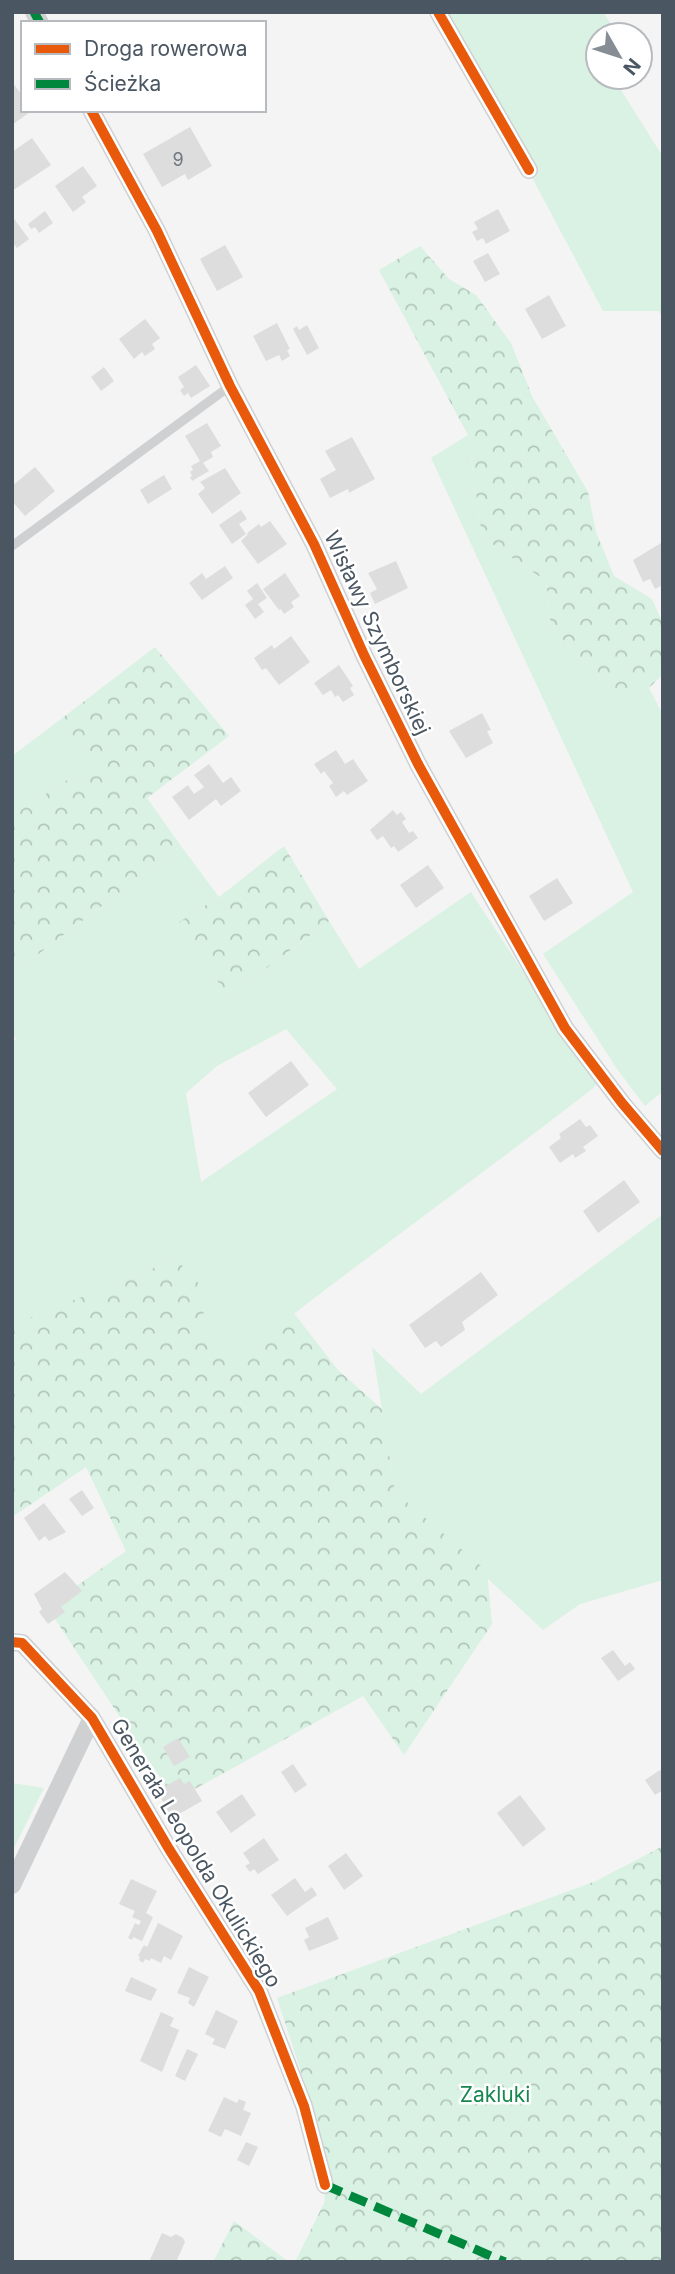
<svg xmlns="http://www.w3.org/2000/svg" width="675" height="2274" font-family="Inter,sans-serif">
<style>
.green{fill:#d9f2e3;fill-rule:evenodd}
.forest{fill:url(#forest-crowns)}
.building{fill:#ddddde}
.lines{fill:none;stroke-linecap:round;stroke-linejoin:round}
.service{stroke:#ced0d2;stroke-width:9}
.minor{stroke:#ced0d2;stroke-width:18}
.quiet{stroke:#00873e;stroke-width:9;stroke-dasharray:18 9;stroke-linecap:butt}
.cycleway-casing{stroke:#fff;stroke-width:15}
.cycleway{stroke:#e8590c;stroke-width:10}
.labels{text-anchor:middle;stroke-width:5;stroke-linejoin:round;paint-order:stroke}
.number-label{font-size:18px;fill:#707881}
.street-label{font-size:21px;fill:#4a5661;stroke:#fff}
.park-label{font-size:21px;fill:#17864f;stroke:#fff}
</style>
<defs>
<pattern id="forest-crowns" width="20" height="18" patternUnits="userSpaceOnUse" patternTransform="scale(1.75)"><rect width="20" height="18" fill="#d9f2e3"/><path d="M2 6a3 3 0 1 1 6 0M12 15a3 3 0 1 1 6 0" fill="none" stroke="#b2c7bb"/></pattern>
</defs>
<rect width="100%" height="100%" fill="#f4f4f4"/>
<path class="green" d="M444,12H603L618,35H598V77H621L616,82L663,157V318L659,311H603Z
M468,435L482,537L546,581L551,627L613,691L649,688L663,715V1091L645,1106L617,1069L543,954L633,892L431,458Z
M61,719L90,765L12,816V756Z
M181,846L219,897L180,922L228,997L329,921L359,969L471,892L597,1085C476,1180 349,1268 229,1365L200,1318L176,1259L13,1325L12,1042L16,1039L12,1033V974ZM286,1029L337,1089L201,1182L186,1093L217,1066Z
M663,1214V1580L580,1604L543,1630L395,1492L372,1347L421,1394Z
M12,1783L44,1788L12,1852Z"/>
<path class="forest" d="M420,246L449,279L476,295L511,343L532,396L588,492L596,532L614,576L652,599L663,624V674L649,688L614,692L551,627L546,581L482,537L468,435L379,270Z
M155,647L229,736L147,798L181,846L12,974V816L90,765L61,719Z
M284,846L329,921L228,997L179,922L219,897Z
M176,1259L213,1299L200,1318L229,1364L293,1312L338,1370L382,1409L395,1492L487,1571L492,1624L404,1755L363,1696L175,1800L47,1607L126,1551L86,1467L12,1517V1325Z
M663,1846V2262H295L325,2201L318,2124L277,1998L596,1881Z
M234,2221L289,2262H213Z"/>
<path class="building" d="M12,82L23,96V110H33L12,125Z
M190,127L212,166L188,180L185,174L162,187L143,154Z
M32,138L51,165L12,191V152Z
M83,166L97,186L82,197L86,202L73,212L55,186Z
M498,209L510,231L486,244L483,238L477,241L472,232L478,229L474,222Z
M45,211L53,223L39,233L35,227L31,229L28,224Z
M12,216L29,239L17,248L12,242Z
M225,245L243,277L217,291L200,259Z
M488,253L500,274L485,282L473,261Z
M549,295L566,326L542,339L525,309Z
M145,319L160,338L152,344L155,349L145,356L142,352L134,359L119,339Z
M277,323L290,349L287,350L290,356L282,361L279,355L266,361L253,336Z
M307,325L319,348L307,355L293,329L297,326L299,330Z
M196,365L210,386L191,398L188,393L184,396L180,390L184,387L178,377Z
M104,367L114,381L101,391L91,377Z
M207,423L221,446L211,452L213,457L203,463L209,471L192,481L190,477L192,476L190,472L193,470L191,466L200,461L185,436Z
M352,437L375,479L349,493L348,489L330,498L320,479L336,470L325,451Z
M35,467L55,491L25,516L12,501V486Z
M225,468L241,493L212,514L198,494L205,488L200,482Z
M164,475L172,489L148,504L140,490Z
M241,510L247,519L239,524L246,534L232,544L219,525Z
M270,521L287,544L258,564L241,541L248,534L247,533L259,524L261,527Z
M661,543L663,548V585L655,589L650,579L643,582L633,560Z
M396,561L408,588L375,604L370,593L377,589L368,573Z
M225,566L233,578L202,600L189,583L202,573L206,579Z
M285,573L300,596L291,602L294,607L284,614L281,609L279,610L263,589Z
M257,583L267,598L258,604L264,612L255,619L245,605L253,599L247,591Z
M291,636L310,662L279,685L266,668L262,670L254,658L272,645L274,649Z
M339,665L353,686L350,688L354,695L343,702L338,695L335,697L331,690L323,695L314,683Z
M482,713L491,730L487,731L493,743L466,758L449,731Z
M336,750L345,764L353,759L368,781L347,795L344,791L336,797L329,786L333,783L324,771L321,774L314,764Z
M209,764L223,783L231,777L241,791L221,806L216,799L189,820L172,797L188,785L194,794L204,787L194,775Z
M393,810L397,815L401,812L406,819L402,822L409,833L413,831L418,838L398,852L394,846L391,848L383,836L377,840L370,830Z
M428,865L444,888L416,908L400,885Z
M557,878L573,903L544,921L529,896Z
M291,1061L309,1085L266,1117L248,1093Z
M580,1119L586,1127L590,1125L598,1136L583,1147L586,1151L575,1158L573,1154L560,1163L549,1147L561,1138L559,1134Z
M624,1180L640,1202L598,1233L583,1211Z
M481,1272L498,1295L462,1322L465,1330L441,1347L436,1341L425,1348L409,1325Z
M82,1490L94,1508L82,1516L69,1499Z
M44,1503L66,1532L49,1541L45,1536L39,1541L24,1518Z
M65,1572L82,1591L61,1607L65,1612L48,1624L39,1612L42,1609L34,1594Z
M613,1650L625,1666L630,1662L635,1669L618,1681L601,1658Z
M178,1738L190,1757L174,1766L163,1747Z
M293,1764L307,1785L295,1793L281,1772Z
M660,1770L663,1774V1790L655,1795L645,1780Z
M180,1778L184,1784L190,1781L202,1801L172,1818L157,1791Z
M242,1794L256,1815L231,1833L216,1812Z
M520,1795L546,1829L523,1847L497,1813Z
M264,1838L279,1860L258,1874L254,1869L250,1872L245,1866L250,1863L243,1853Z
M346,1853L363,1876L344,1890L328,1866Z
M295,1878L305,1892L312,1887L317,1895L287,1916L271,1895Z
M131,1879L157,1891L146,1913L153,1917L142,1941L133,1937L132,1940L128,1938L135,1923L139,1925L141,1921L132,1917L135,1911L119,1904Z
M328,1917L339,1939L309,1951L304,1940L309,1937L305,1928Z
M158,1923L183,1936L171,1960L164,1956L161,1963L151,1958L150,1961L145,1959L143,1963L139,1960L140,1957L138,1956L144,1945L147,1947Z
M189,1967L209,1977L194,2007L188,2003L190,1998L177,1993Z
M131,1977L157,1989L151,2001L125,1991Z
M216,2010L238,2021L225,2049L212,2044L215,2039L205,2034Z
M161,2012L174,2018L170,2026L179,2030L162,2072L140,2061Z
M187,2049L198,2054L185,2081L175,2076Z
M224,2097L237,2103L239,2099L246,2102L243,2110L251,2113L241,2136L225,2129L221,2137L208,2131Z
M246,2142L258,2147L249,2166L237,2160Z
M162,2233L171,2237L176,2234L183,2238L185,2242L176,2262H149Z"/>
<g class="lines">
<path class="service" d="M12,546L230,386"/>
<path class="minor" d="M34,12L40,23
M438,12L529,170
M91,110L157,231L230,386L314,544L364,655L418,764L565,1028L622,1103L663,1151
M12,1642L22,1643L92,1718L169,1849L259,1991L304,2106L325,2185
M12,1885L92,1718"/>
<path class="quiet" d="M34,12L40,23
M325,2185L505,2262"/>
<g class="cycleway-casing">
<path id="cycleway" d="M438,12L529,170
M91,110L157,231L230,386L314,544L364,655L418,764L565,1028L622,1103L663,1151
M12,1642L22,1643L92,1718L169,1849L259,1991L304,2106L325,2185"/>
</g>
<use href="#cycleway" class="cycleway"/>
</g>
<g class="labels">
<g class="number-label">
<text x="178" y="166">9</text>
</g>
<g class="street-label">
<text transform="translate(377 633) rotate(65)" y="7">Wisławy Szymborskiej</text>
<text transform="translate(196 1853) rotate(59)" y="7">Generała Leopolda Okulickiego</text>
</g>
<g class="park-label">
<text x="495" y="2102">Zakluki</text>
</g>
</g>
<rect width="675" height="2274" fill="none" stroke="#4a5661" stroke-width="28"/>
<rect x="21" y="21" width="245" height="91" fill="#ffffff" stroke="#b7bbc0" stroke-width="2"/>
<rect x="35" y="44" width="35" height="10" fill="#e8590c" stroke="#b7bbc0" stroke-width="2"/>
<text x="84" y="56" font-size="21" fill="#4a5661">Droga rowerowa</text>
<rect x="35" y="79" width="35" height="10" fill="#00873e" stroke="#b7bbc0" stroke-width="2"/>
<text x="84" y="91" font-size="21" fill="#4a5661">Ścieżka</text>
<g transform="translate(619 56) rotate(129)"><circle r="33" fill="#ffffff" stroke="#b7bbc0" stroke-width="2"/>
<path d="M0-5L12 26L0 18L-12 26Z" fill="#868d94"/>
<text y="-10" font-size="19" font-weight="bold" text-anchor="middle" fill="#4a5661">N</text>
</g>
</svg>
